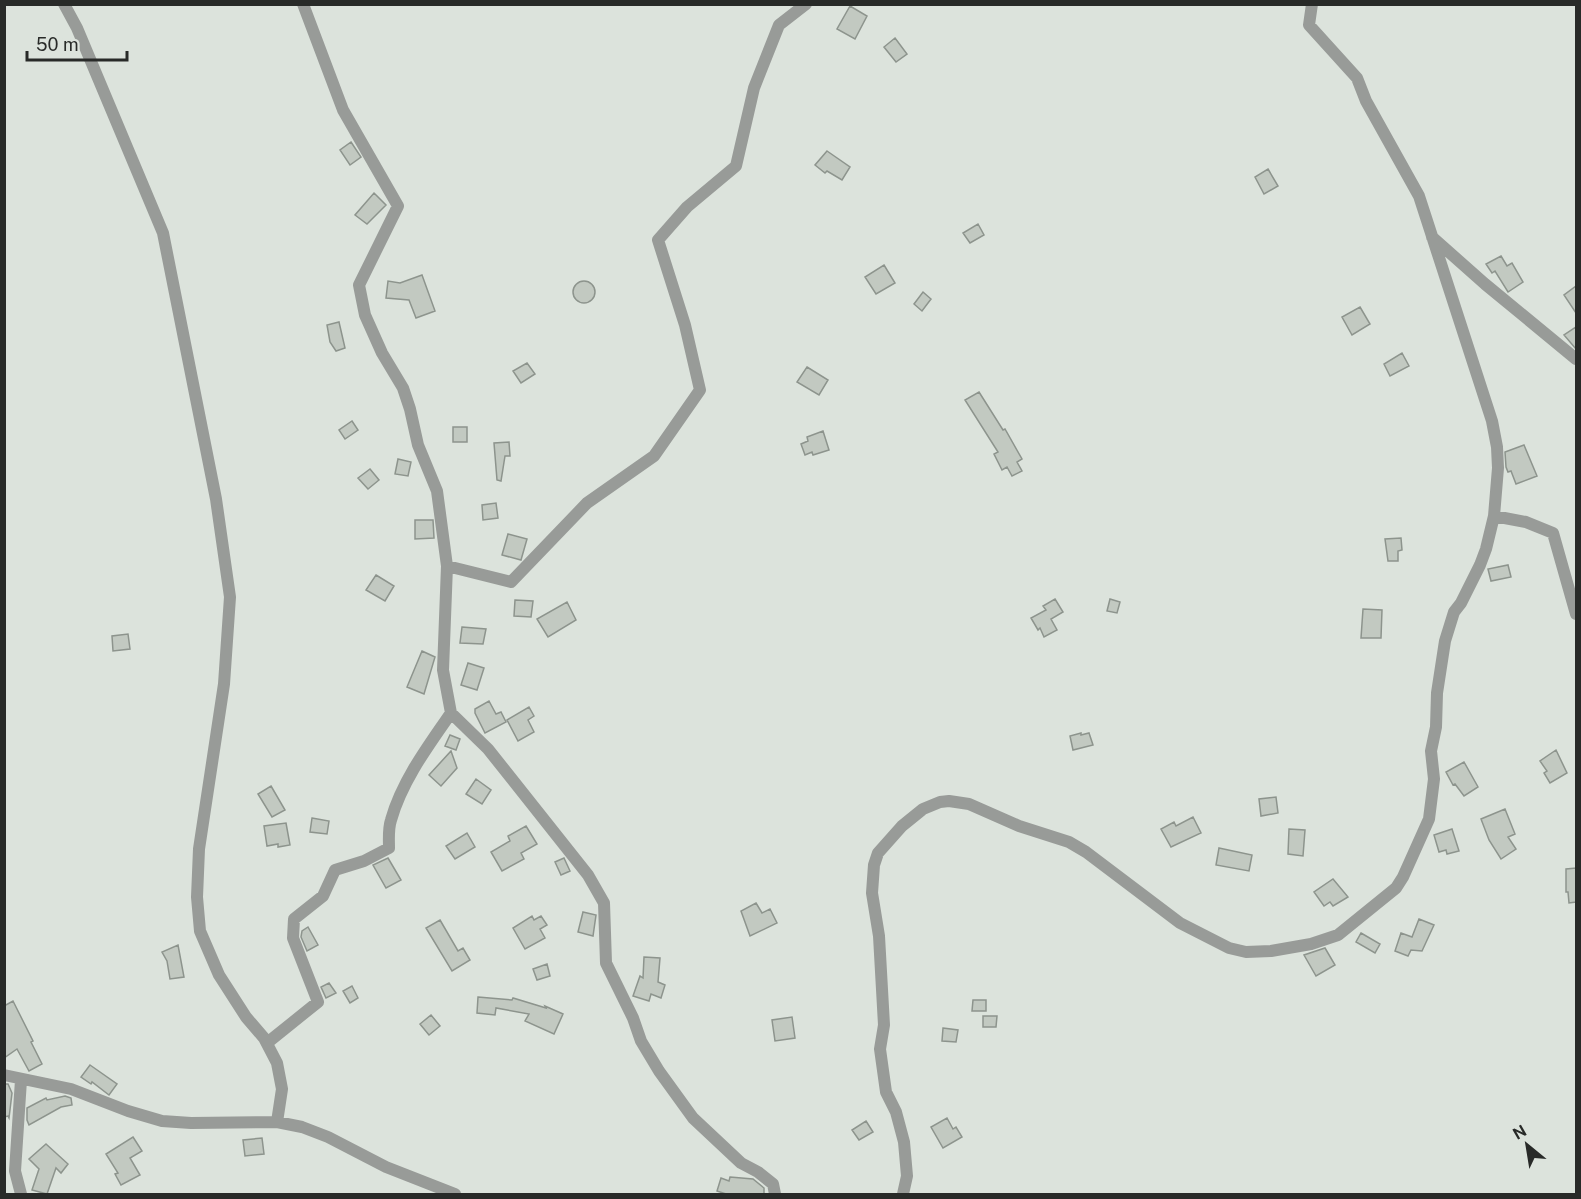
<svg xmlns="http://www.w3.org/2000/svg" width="1581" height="1199" font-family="'Public Sans',sans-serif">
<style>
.building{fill:#c2c9c1;stroke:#8d948d;stroke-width:1.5}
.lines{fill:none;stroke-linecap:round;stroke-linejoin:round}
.street{stroke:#989b98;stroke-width:12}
</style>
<rect width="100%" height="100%" fill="#dce3dc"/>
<path class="building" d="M850,6L867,16L855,39L837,29Z
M895,38L907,54L896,62L884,47Z
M351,142L361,157L350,165L340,150Z
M827,151L850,167L842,180L827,171L825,173L815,165Z
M1268,169L1278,186L1264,194L1255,177Z
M374,193L386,205L367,224L355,215Z
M978,224L984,235L970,243L963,233Z
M1501,256L1507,266L1512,263L1523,282L1508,292L1495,271L1492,273L1486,264Z
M884,265L895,283L876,294L865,277Z
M422,275L435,311L416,318L409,300L386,298L388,281L400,283Z
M573 292a11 11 0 1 1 22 0a11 11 0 1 1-22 0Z
M1576,286V313L1564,295Z
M923,292L931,299L922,311L914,304Z
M1360,307L1370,324L1352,335L1342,317Z
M339,322L345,348L336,351L330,342L327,325Z
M1576,327V349L1564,335Z
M1402,353L1409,366L1390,376L1384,364Z
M527,363L535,374L521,383L513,371Z
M807,367L828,380L819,395L797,382Z
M979,392L1003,430L1005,429L1022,459L1017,462L1022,471L1012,476L1007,467L1002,470L994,454L998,452L965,400Z
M352,421L358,430L345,439L339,430Z
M453,427H467V442H453Z
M823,431L829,450L813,455L812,452L805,455L801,444L808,441L807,437Z
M509,442L510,456H505L501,481L497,480L494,443Z
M1524,445L1537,476L1516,484L1511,471L1508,472L1506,467L1505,452Z
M398,459L411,462L408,476L395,474Z
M370,469L379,480L368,489L358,478Z
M496,503L498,518L483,520L482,505Z
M415,520H433L434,538L415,539Z
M508,534L527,539L521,560L502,555Z
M1401,538L1402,550L1398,551V561H1388L1385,539Z
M1508,565L1511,577L1491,581L1488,569Z
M376,575L394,586L385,601L366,590Z
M1055,599L1063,612L1051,619L1057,630L1044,637L1040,628L1038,630L1031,618L1046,610L1043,606Z
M1110,599L1120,602L1117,613L1107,611Z
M515,600L533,601L531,617L514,616Z
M567,602L576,620L548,637L537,619Z
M1363,609L1382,610L1381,638H1361Z
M462,627L486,629L483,644L460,643Z
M128,634L130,649L113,651L112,636Z
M422,651L435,657L424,694L407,687Z
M468,663L484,668L477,690L461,685Z
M489,701L496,714L501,712L506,722L485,733L475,713V709Z
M529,707L534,716L528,720L534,732L518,741L507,720Z
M1081,733V735L1089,733L1093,745L1073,750L1070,736Z
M450,735L460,739L456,750L445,746Z
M1556,750L1567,773L1550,783L1544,773L1547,771L1540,761Z
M451,751L457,768L441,786L429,775Z
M1464,762L1478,787L1464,796L1455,784L1453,785L1446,772Z
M476,779L491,790L482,804L466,794Z
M271,786L285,810L272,817L258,794Z
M1276,797L1278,813L1261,816L1259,799Z
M1505,809L1515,834L1508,837L1516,849L1501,859L1489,840L1481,819Z
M1193,817L1201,833L1171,847L1161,829L1174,822L1176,826Z
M312,818L329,821L327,834L310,832Z
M286,823L290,845L278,847V844L267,846L264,826Z
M526,826L537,844L521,853L524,859L502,871L491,852L510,841L508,836Z
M1289,829L1305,830L1303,856L1288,854Z
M1452,829L1459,851L1447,854L1446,850L1439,852L1434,835Z
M467,833L475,847L455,859L446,846Z
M1219,848L1252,855L1249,871L1216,865Z
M388,858L401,880L386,888L373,865Z
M564,858L570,871L561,875L555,862Z
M1576,868V902L1569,903L1568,892H1566V869Z
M1333,879L1348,897L1333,906L1330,902L1324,906L1314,892Z
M756,903L762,913L770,909L777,923L750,936L741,911Z
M583,912L596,915L593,936L578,932Z
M532,916L534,920L541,916L547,925L540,929L545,938L525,949L513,928Z
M1419,919L1434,925L1422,951L1411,950L1408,956L1395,951L1401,933L1412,937Z
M440,920L458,951L463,948L470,960L452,971L426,928Z
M308,927L318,945L307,951L301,937L302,931Z
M1361,933L1380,944L1375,953L1356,942Z
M178,945L184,977L170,979L167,961L162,952Z
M1325,948L1335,965L1316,976L1304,955Z
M644,957L660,958L658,982L665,985L661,998L651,994L649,1001L633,996L640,976L643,978Z
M547,964L550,976L537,980L533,969Z
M329,983L336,993L326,998L321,987Z
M352,986L358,998L350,1003L343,991Z
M478,997L512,1000L513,998L546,1008L545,1006L563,1014L554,1034L525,1021L529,1014L496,1008L495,1015L477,1013Z
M973,1000H986V1011H972Z
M13,1001L33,1041L31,1042L42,1064L29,1071L17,1049L4,1058V1006Z
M431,1015L440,1026L429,1035L420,1024Z
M983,1016H997L996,1027H983Z
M792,1017L795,1038L775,1041L772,1020Z
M943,1028L958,1030L956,1042L942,1041Z
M90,1065L117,1084L109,1095L92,1082L91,1084L81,1077Z
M4,1084H8L12,1093L9,1118L8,1116L4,1117Z
M65,1096L71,1098L72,1105L61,1107L29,1125L27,1120V1108L46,1098L47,1100Z
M947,1118L953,1129L956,1127L962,1137L943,1148L931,1127Z
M866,1121L873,1132L859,1140L852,1130Z
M133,1137L142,1151L130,1158L140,1175L121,1185L115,1174L118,1173L106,1154Z
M262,1138L264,1154L245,1156L243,1140Z
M46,1144L68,1164L61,1173L56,1168L47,1194L32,1190L39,1169L29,1159Z
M730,1177L753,1179L764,1188V1194H726L717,1191L721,1178L729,1181Z"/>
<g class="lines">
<path class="street" d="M64,4L77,28L163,233L216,499L230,597L224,684L199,849L197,897L200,931L219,975L246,1017L264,1038L277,1063L282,1089L277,1122
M303,4L343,110L398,206L359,285L365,315L382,353L403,388L410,409L418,445L437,491L447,566L443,670L451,713L488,749L588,875L604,903L606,963L633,1018L641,1041L659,1071L693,1118L741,1163L758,1172L773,1184L775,1194
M1432,237L1485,284L1576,359
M1494,516L1526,522L1553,533L1576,614
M447,566L511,582L587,503L654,456L700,390L685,325L658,240L687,207L736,166L754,88L779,25L806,4
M267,1043L318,1002L293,938L294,919L323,896L335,870L364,861L389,848C389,839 388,829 391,820C402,781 428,746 451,713
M4,1075L71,1089L128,1111L162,1121L191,1123L277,1122L302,1127L328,1137L386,1167L455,1194
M21,1194L15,1171L21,1080
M903,1194L907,1176L904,1142L896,1112L886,1092L880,1049L884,1025L879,936L872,893L874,865L878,853L902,826L923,809L940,802L949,801L969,804L1019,826L1069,842L1086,852L1180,923L1229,948L1246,952L1271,951L1311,944L1338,935L1396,888L1403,877L1429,819L1434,779L1431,751L1436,727L1437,693L1445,641L1454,612L1461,603L1480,565L1486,549L1494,516L1498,468L1497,447L1492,421L1419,196L1366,101L1357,78L1309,25L1312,4"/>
</g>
<rect width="1581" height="1199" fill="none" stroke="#282a28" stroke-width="12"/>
<g transform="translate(1527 1145) rotate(330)" stroke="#dce3dc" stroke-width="4.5" paint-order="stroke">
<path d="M0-4.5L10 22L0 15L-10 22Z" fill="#282a28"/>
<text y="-9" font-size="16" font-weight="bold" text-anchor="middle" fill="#282a28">N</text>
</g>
<path d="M27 51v9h100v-9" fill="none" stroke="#282a28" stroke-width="3"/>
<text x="36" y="51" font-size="18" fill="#282a28" stroke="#dce3dc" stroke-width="4.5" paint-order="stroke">50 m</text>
</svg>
